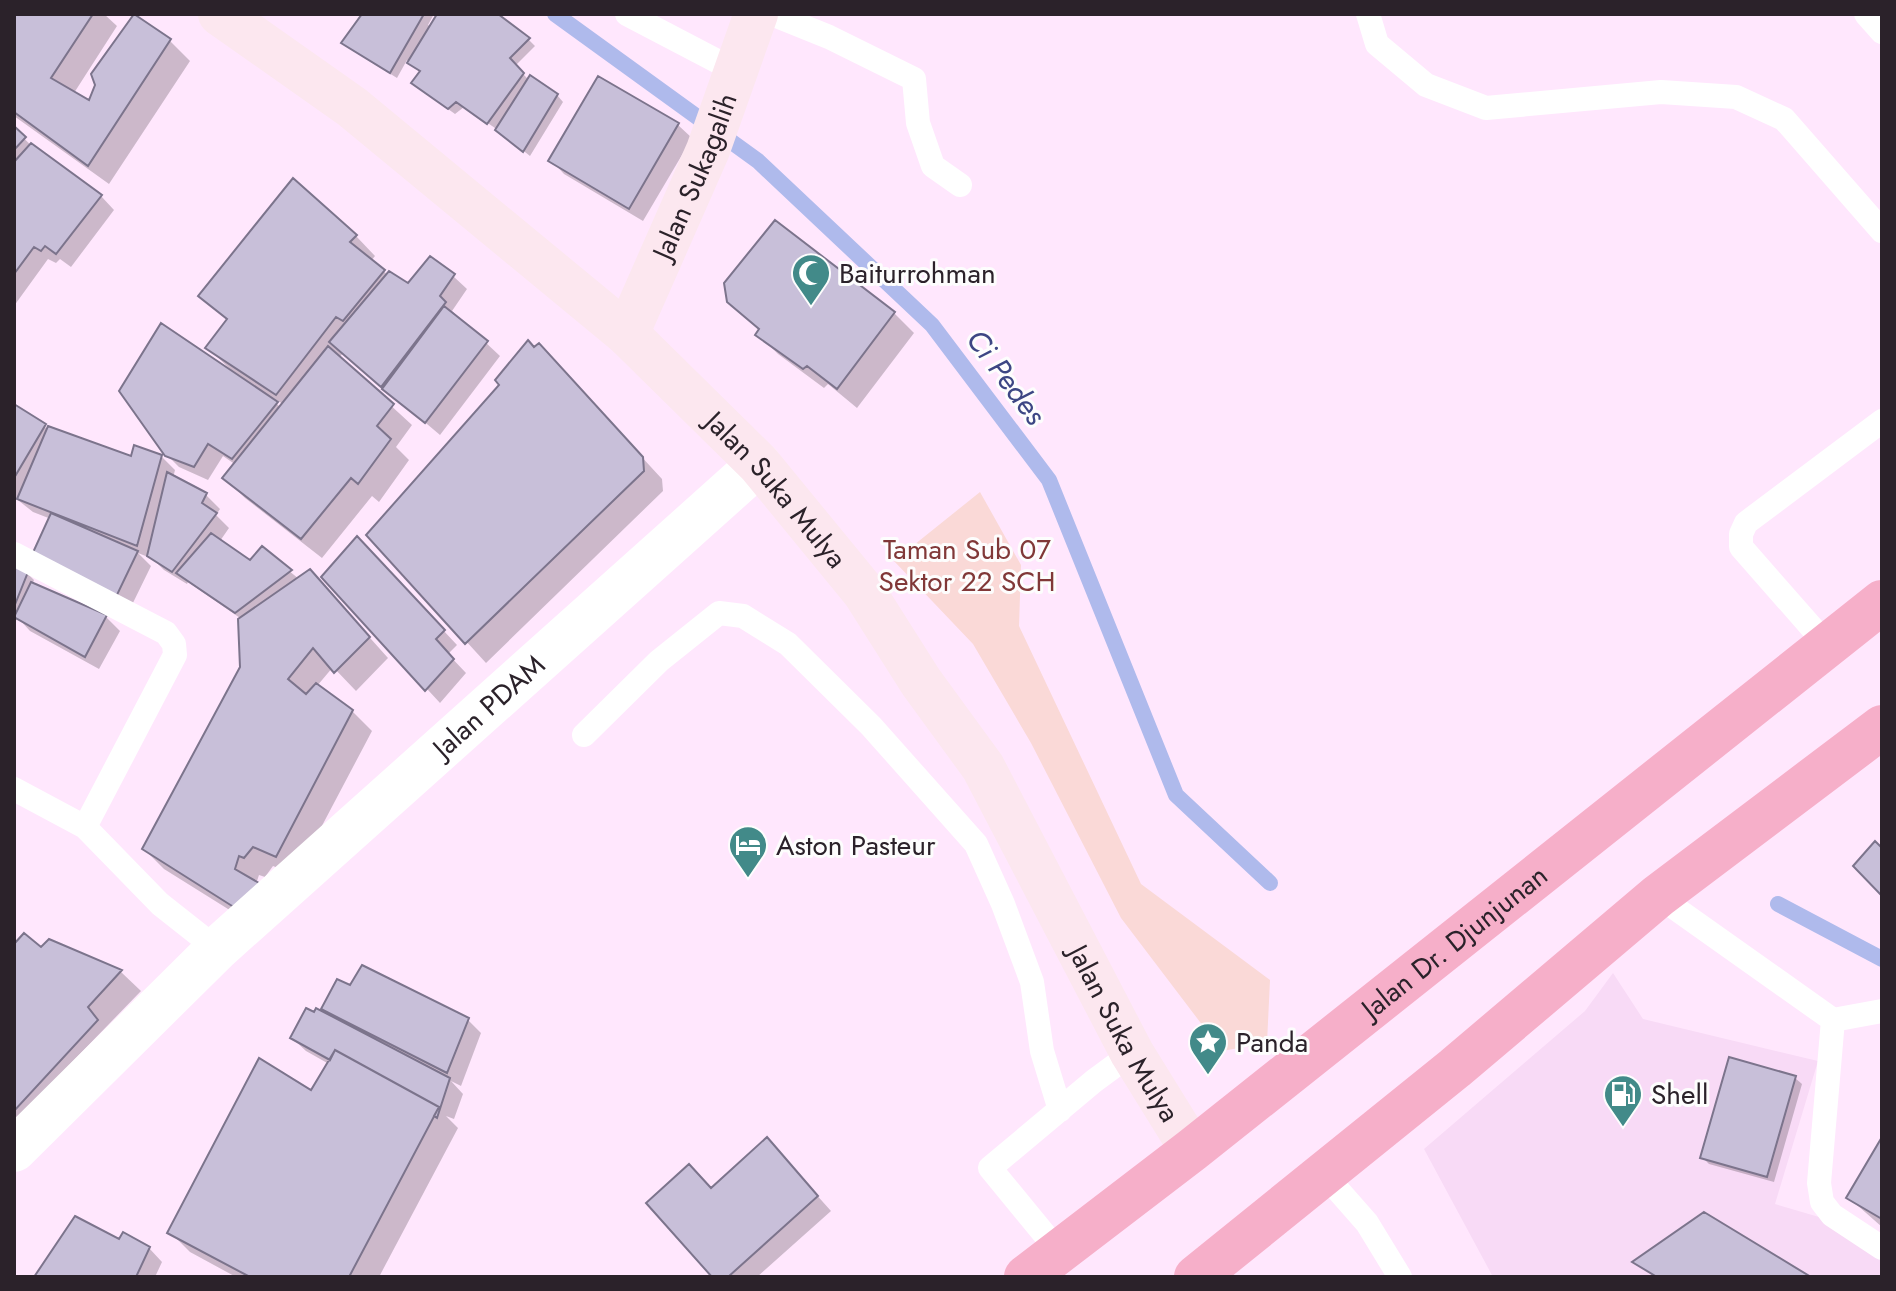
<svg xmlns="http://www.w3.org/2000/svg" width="1896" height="1291" font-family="Jost,sans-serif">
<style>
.built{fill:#f8daf6}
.green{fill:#fad9d7}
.shadow{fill:#0003;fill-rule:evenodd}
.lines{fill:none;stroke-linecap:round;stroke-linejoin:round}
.stream{stroke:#afbaec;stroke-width:16}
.building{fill:#c8bfd9;stroke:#7c748c;stroke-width:2}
.lane{stroke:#fff;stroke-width:24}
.street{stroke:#fff;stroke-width:44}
.secondary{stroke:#fce7ef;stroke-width:44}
.highway{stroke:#f6afc9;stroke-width:44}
.labels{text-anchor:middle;stroke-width:6;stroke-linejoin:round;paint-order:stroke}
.street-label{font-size:28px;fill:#2b222a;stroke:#fdfdfd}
.poi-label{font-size:28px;fill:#2b222a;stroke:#fdfdfd;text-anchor:start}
.park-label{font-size:28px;fill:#813838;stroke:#fdfdfd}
.water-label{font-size:30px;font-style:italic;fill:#3d4684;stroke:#fdfdfd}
</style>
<rect width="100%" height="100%" fill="#ffe7fd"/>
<path class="built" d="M1613,973L1643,1019L1818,1061L1775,1204L1819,1217L1882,1258V1277H1493L1424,1149L1585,1011Z"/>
<path class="green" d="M980,492L1021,565L1019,626L1141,884L1270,980L1267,1043L1222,1051L1121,918L1031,743L973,644L894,561Z"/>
<path class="shadow" d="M14,14H104L117,26L74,93L90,103L136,16L170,41L190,61L109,184L14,116Z
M364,14H434L428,25L431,27L439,14H495L529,40L535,46L515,66L529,80L557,95L563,102L530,156L495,128L464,107L455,114L420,89L414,83L422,73L407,60L397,78L350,49L344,43Z
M678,125L692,138L643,221L564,174L551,160Z
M14,129L34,148L101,196L114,210L71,267L60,259L56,263L48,259L14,306Z
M775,223L894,313L914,333L857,408L828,384L824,388L778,354L758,334Z
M356,236L375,256L371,261L388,275L409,285L453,276L467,289L452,311L500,356L440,435L343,353L339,358L412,425L396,447L409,460L379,502L372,496L322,558L245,498L225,478L236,465L223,456L208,480L179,467L164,452L231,370L208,348L228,321L201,296ZM273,398L283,404L281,408L272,399Z
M558,366L662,479L663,491L486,663L369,535Z
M14,406L49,430L133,459L161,456L175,470L173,478L206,495L220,509L216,515L229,528L220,541L251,563L262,549L299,579L329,592L388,658L356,691L333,667L317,686L352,711L372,731L296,875L273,866L265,877L259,875L256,884L260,929L164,869L144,849L242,667L240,618L188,582L187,584L164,570L153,559L138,553L151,566L129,611L51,519L33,512L14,497Z
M371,553L457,645L448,654L466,673L440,703L324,577Z
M14,568L27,573L34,580L32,585L106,617L120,631L99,669L30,631L18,618L14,623Z
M50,942L121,972L141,991L14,1122V946L41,950Z
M324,1008L467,1019L481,1033L461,1086L451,1081L463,1094L454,1119L446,1116L458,1128L379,1277H236L190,1252L170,1232L312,1093L329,1064L306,1051L292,1038L334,1019Z
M1795,1078L1802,1084L1774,1182L1709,1164L1702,1157Z
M1882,1141V1227L1849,1198Z
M780,1154L831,1211L757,1277H715L712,1190Z
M119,1242L149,1248L162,1262L155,1277H37Z"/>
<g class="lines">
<path class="stream" d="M555,14L758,161L932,325L1049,480L1176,795L1270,883
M1778,904L1882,959"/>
</g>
<path class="building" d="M14,14H93L51,78L89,100L95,85L91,74L134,14L171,39L88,166L14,112Z
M362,14H424L390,73L341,43Z
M437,14H498L530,38L510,58L524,73L487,124L456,102L448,109L411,83L420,71L407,63Z
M530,75L558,94L523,152L495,130Z
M598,76L679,123L629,209L548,161Z
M14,126L26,137L14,150Z
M31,143L102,195L56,254L45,246L41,251L34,247L14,274V162Z
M293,178L357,235L350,242L385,270L343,321L336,317L276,395L205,348L227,319L198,296Z
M775,220L895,312L837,389L807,366L803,369L755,335L759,329L727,302L724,283Z
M430,256L455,274L440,296L446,302L381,387L329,342L389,271L408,283Z
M444,306L488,341L425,423L382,389Z
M161,323L278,402L232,459L208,444L194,467L165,456L119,391Z
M528,340L534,347L539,343L643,457L644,471L465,644L366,535L499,385L495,380Z
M328,346L394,404L377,426L391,439L358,484L351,478L301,539L222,478Z
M14,404L46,424L14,478Z
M48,426L131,456L134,445L162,455L137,546L17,499Z
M167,472L207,493L202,503L217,513L172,572L147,556Z
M51,513L138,551L115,599L30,559Z
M211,533L250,560L262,546L292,570L235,613L176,573Z
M357,536L445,630L436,639L454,659L425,691L321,577Z
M14,566L28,572L14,607Z
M310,569L370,637L334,673L313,648L288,679L306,694L316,683L353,710L276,857L253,847L244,858L239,856L235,869L259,883L240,911L142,849L240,667L238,619Z
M31,582L107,615L85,657L14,617Z
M1875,841L1882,848V896L1853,866Z
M24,933L41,947L49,939L122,970L88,1007L98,1020L14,1111V944Z
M362,965L469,1018L447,1073L321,1009L337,979L350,985Z
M306,1008L314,1012L316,1008L450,1078L437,1118L434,1116L439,1107L335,1050L330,1060L290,1038Z
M335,1050L439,1107L349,1277H250L167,1233L259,1058L311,1090Z
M1729,1057L1796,1076L1767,1177L1700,1158Z
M767,1137L818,1196L728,1277H712L646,1203L689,1164L711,1188Z
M1882,1137V1219L1846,1198Z
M1704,1212L1811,1277H1657L1632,1262Z
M75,1216L119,1239L123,1232L150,1247L136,1277H34Z"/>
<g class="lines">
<path class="lane" d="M627,14L736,71
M772,14L829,37L914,79L918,123L933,166L960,185
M1368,14L1377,44L1426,85L1486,108L1661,92L1736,97L1784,119L1882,231
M1866,14L1882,32
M14,554L166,633L174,644L175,655L85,827L14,789
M1827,645L1741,547V534L1746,523L1882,421
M584,735L659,661L719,613L743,616L788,644L871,726L976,844L1003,904L1032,982L1042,1051L1060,1110
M85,827L160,904L217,949
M1658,896L1833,1020L1882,1011
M1833,1020L1819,1183L1822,1202L1832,1215L1882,1248
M1323,1173L1367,1223L1400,1277
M1059,1252L990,1168L1094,1081L1132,1053"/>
<path class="street" id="s1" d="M14,1150L217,949L759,464"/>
<g class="secondary">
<path id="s2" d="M220,14L352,107L627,334L759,464L864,592L921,682L983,767L1132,1053L1192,1150"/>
<path id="s3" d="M627,334L708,150L756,14"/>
</g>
<g class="highway">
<path id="s4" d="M1026,1277L1192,1150L1882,602"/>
<path d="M1196,1277L1455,1068L1658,896L1882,727"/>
</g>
</g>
<defs>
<g id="mosque-pin" transform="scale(2)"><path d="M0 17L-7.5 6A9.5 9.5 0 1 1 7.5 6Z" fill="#428a89" stroke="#fdfdfd"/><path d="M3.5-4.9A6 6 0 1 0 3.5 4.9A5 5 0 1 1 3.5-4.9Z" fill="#fff"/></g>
<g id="hotel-pin" transform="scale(2)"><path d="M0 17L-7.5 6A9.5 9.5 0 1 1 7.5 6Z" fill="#428a89" stroke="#fdfdfd"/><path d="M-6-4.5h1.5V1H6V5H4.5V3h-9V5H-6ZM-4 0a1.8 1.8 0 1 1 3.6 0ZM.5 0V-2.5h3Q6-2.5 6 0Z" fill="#fff"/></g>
<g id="sight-pin" transform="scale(2)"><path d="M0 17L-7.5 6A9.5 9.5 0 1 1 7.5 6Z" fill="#428a89" stroke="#fdfdfd"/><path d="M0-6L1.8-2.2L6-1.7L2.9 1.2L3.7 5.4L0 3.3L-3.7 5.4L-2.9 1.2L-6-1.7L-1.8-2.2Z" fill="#fff"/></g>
<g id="fuel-pin" transform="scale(2)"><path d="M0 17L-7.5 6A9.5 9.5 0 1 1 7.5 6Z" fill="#428a89" stroke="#fdfdfd"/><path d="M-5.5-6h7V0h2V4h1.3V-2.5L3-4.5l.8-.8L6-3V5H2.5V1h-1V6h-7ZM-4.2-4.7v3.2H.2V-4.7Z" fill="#fff"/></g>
</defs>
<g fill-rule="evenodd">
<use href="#mosque-pin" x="811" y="273"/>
<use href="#hotel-pin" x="748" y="845"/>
<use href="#sight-pin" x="1208" y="1042"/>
<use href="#fuel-pin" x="1623" y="1094"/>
</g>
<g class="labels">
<g class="street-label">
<text dy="10" stroke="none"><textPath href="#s3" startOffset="172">Jalan Sukagalih</textPath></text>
<text dy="10" stroke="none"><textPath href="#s2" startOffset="734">Jalan Suka Mulya</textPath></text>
<text dy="10" stroke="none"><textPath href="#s1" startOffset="650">Jalan PDAM</textPath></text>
<text dy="10" stroke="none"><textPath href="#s4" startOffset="544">Jalan Dr. Djunjunan</textPath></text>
<text dy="10" stroke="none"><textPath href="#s2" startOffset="1382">Jalan Suka Mulya</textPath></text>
</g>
<g class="poi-label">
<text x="839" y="283">Baiturrohman</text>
<text x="776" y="855">Aston Pasteur</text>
<text x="1236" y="1052">Panda</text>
<text x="1651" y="1104">Shell</text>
</g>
<g class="park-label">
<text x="967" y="559">Taman Sub 07<tspan x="967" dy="32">Sektor 22 SCH</tspan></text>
</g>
<g class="water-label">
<text transform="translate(1006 377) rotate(53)" y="10">Ci Pedes</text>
</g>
</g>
<rect width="1896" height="1291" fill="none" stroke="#2b222a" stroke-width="32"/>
</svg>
